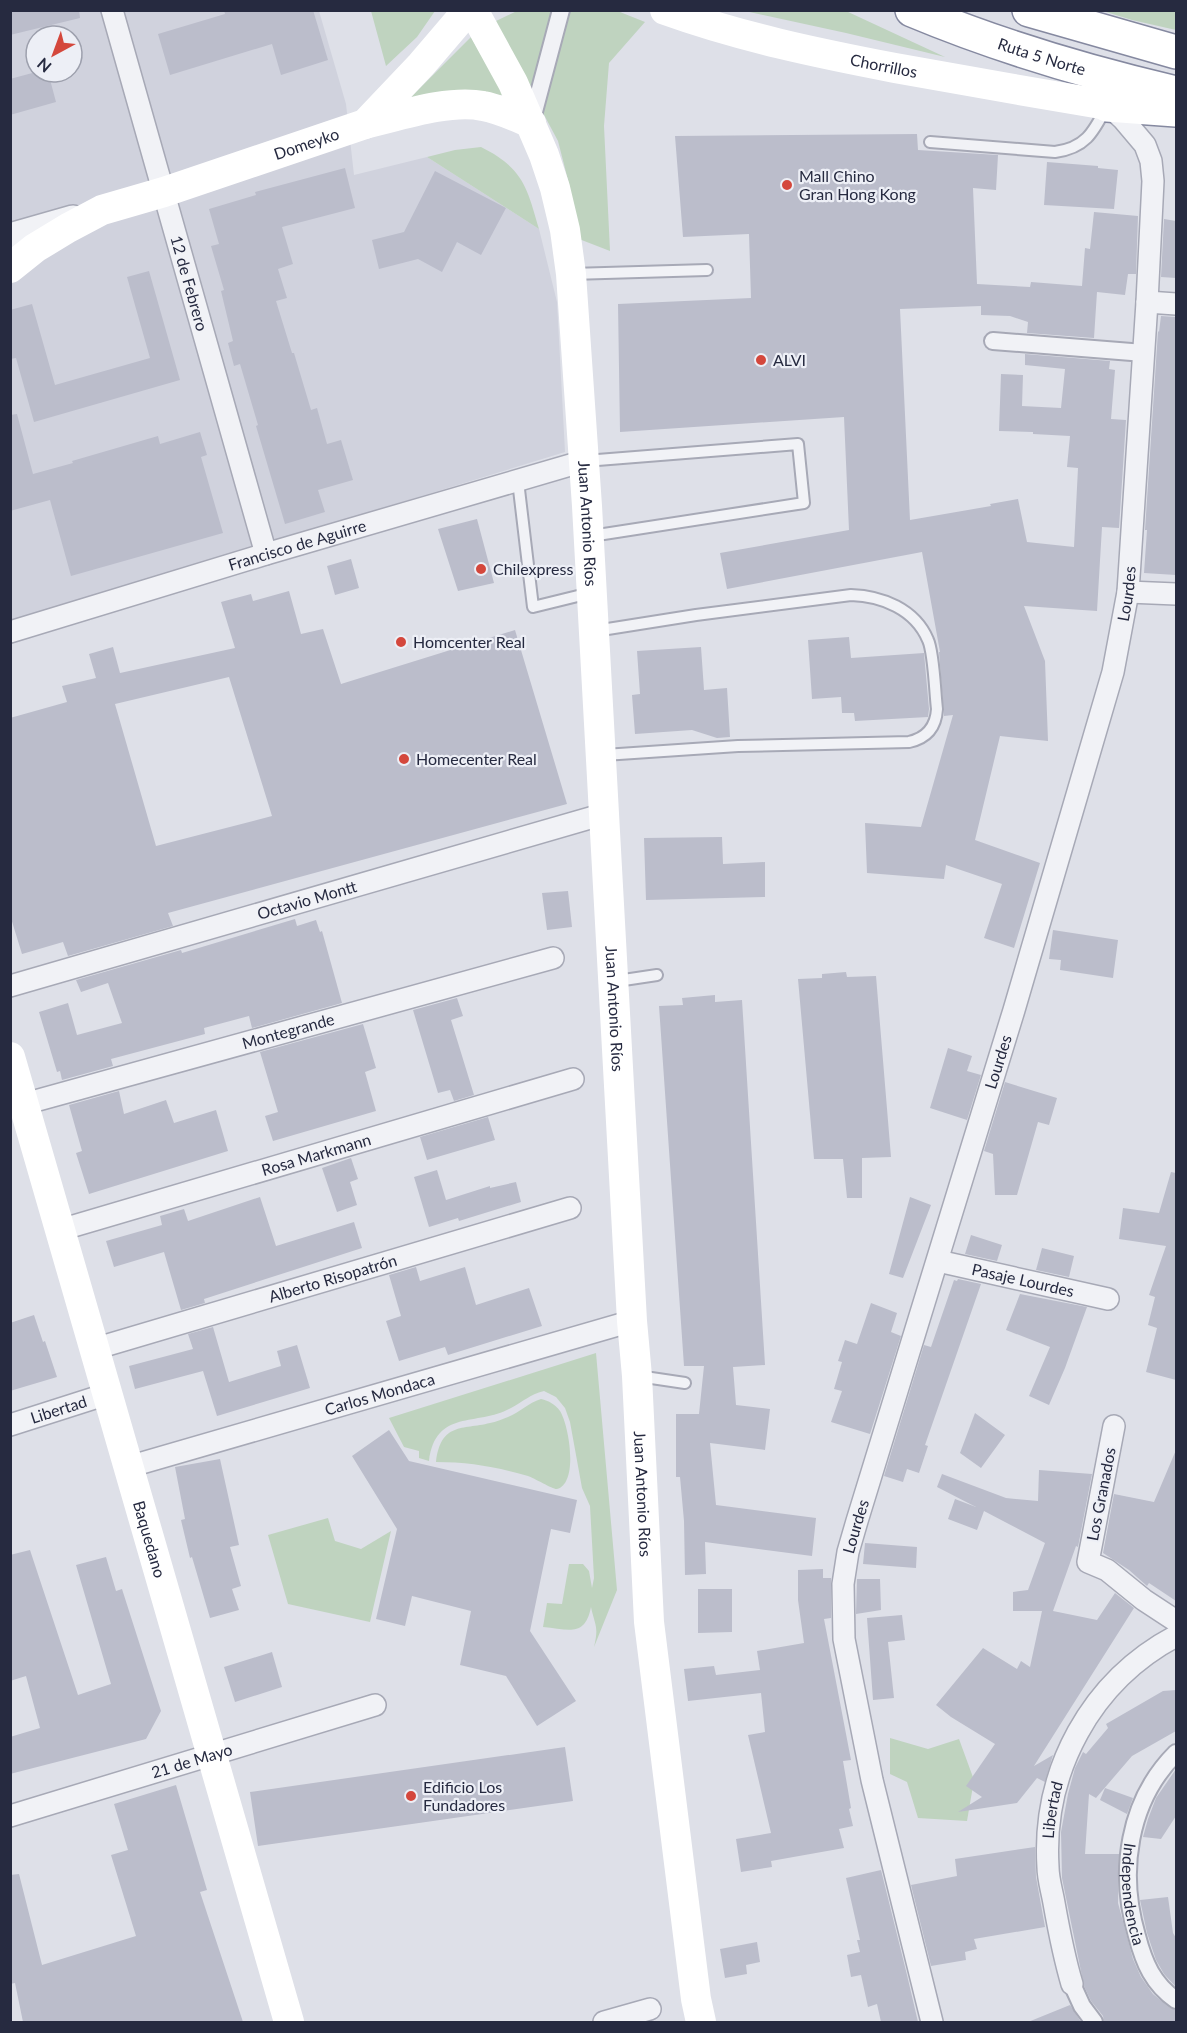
<svg xmlns="http://www.w3.org/2000/svg" width="1187" height="2033" font-family="Lato,sans-serif">
<style>
.built{fill:#d0d2dd;fill-rule:evenodd}
.green{fill:#bfd3bf}
.building{fill:#bbbdcb;fill-rule:evenodd}
.lines{fill:none;stroke-linecap:round;stroke-linejoin:round}
.service-casing{stroke:#a7a9b6;stroke-width:14}
.pedestrian-casing{stroke:#a7a9b6;stroke-width:20}
.minor-casing{stroke:#a7a9b6;stroke-width:24}
.tertiary-casing{stroke:#a7a9b6;stroke-width:30}
.trunk-casing{stroke:#8589a0;stroke-width:36}
.service{stroke:#f1f2f6;stroke-width:10}
.pedestrian{stroke:#f1f2f6;stroke-width:16}
.minor{stroke:#f1f2f6;stroke-width:21}
.tertiary{stroke:#f1f2f6;stroke-width:27}
.secondary{stroke:#fff;stroke-width:30}
.trunk{stroke:#fff;stroke-width:33}
.poi-dot{fill:#d4473c;stroke:#edeff6;stroke-width:2}
.labels{text-anchor:middle;stroke-width:4.5;stroke-linejoin:round;paint-order:stroke}
.street-label{font-size:16px;fill:#262a40;stroke:#edeff6}
.poi-label{font-size:16px;fill:#262a40;stroke:#edeff6;text-anchor:start}
</style>
<rect width="100%" height="100%" fill="#dee0e8"/>
<path class="built" d="M11,11H319L346,104L354,175L427,157L539,229L557,302L565,452L11,622ZM36,36H72V72H36Z"/>
<path class="green" d="M615,10L645,22L609,63L604,126L610,251L579,239L569,184L558,141L497,27L496,21L517,11Z
M371,11L372,10L435,11L417,37L386,66Z
M745,11H846L945,57L846,33Z
M1103,11H1176V30L1132,20Z
M471,37L504,95L411,101L412,96Z
M481,147C523,168 527,187 539,229L427,157L455,150Z
M596,1353L617,1590L594,1647C599,1626 595,1626 591,1607C585,1638 568,1629 543,1627L547,1603L562,1604L569,1564H583L589,1571L592,1588L594,1578L590,1506L582,1488L570,1422L565,1408L556,1397L544,1391C529,1395 524,1401 511,1408C478,1427 436,1408 429,1461L419,1458V1451L404,1447L389,1418Z
M541,1399C549,1401 555,1404 560,1411C569,1425 579,1483 557,1489C554,1490 534,1478 528,1476C497,1467 469,1462 436,1462C441,1422 462,1430 490,1423C496,1422 502,1419 508,1417C520,1412 528,1403 541,1399Z
M328,1518L335,1541L361,1549L391,1531L370,1622L288,1604L268,1535Z
M890,1738L928,1749L959,1739L974,1780L967,1821L918,1818L907,1782L890,1774Z"/>
<path class="building" d="M10,10H79L80,18L10,35Z
M224,10H313L328,60L281,75L272,44L170,75L158,34L225,14Z
M36,72H48L56,102L10,115V79Z
M917,134L918,150L998,155L996,190L973,188L977,284L1030,287L1031,282L1082,286L1085,248L1090,249L1094,212L1138,216L1136,274H1128L1125,295L1097,292L1094,338L1027,333L1028,322L1010,316L981,315V306L900,309L910,520L991,506L990,504L1018,499L1027,542L1074,547L1078,468L1067,467L1070,436L1033,434V432L999,431L1001,374L1023,375L1022,406L1061,408L1065,369L1025,365V354L1110,361L1109,369L1115,370L1111,419L1126,420L1119,528L1102,527L1097,611L1024,606L1045,661L1048,741L1000,736L975,840L1040,863L1014,948L984,938L1002,884L946,865L944,879L867,873L865,823L921,827L953,715L944,716L939,652H940L922,552L727,589L720,553L849,530L844,417L620,432L618,304L751,298L749,234L683,237L675,136Z
M1047,162L1098,166V168L1118,170L1114,209L1044,205Z
M345,168L355,208L282,227L293,264L278,269L287,298L276,301L292,353H294L311,410L317,408L327,444L341,440L353,480L318,490L325,512L285,524L256,426L258,425L240,364L234,366L228,343L233,341L221,291L224,290L211,246L219,244L209,209L256,195L255,192Z
M435,171L506,208L481,255L457,242L442,272L418,259L379,269L372,240L404,232Z
M1164,219L1176,221V278L1161,277Z
M149,271L180,380L34,422L16,358L10,359V310L32,304L55,385L150,358L127,277Z
M1161,316L1176,317V575L1144,573L1147,530H1145L1158,331L1159,332Z
M17,414L33,474L73,463L72,461L158,436L160,444L200,432L207,455L201,457L223,533L71,576L50,500L10,511V415Z
M477,519L494,583L458,591L438,529Z
M351,559L359,588L335,595L327,566Z
M289,591L301,634L323,629L341,684L515,630L567,804L168,913L173,926L68,956L63,942L22,954L10,915V718L67,702L62,686L96,678L89,654L113,647L120,673L235,648L221,602L251,594L253,601ZM229,677L272,816L156,846L115,704Z
M849,637L851,658L924,653L929,709L928,717L855,721L854,713H842L841,697L812,699L808,640Z
M701,647L704,690L727,688L730,737L717,738L692,730L635,734L632,695L640,694L637,651Z
M722,837L723,864L765,862V897L646,900L644,838Z
M568,891L572,927L547,930L542,893Z
M295,919L297,926L316,920L320,932L322,931L342,1003L252,1028L249,1016L204,1028L205,1034L111,1059L113,1066L62,1080L60,1071L57,1072L39,1012L68,1003L77,1035L122,1023L108,983L81,992L76,980L181,950L182,953Z
M1053,930L1118,940L1113,978L1060,970L1061,960L1049,959Z
M846,972L847,977L876,976L891,1157L862,1158V1198H847L843,1159H814L798,979L822,978V974Z
M715,995V1002L742,1000L765,1365L733,1367L736,1405L770,1409L765,1450L710,1443L716,1505L816,1518L812,1556L705,1542L706,1574L685,1575L684,1521L680,1477H676V1414H699L704,1366H684L659,1006L683,1005L682,998Z
M457,998L463,1016L451,1020L474,1095L454,1101L450,1090L438,1093L413,1010Z
M363,1024L376,1068L365,1072L376,1111L273,1141L265,1116L278,1112L260,1052Z
M948,1048L972,1056L967,1071L981,1075L967,1120L930,1108Z
M1005,1082L1057,1098L1049,1125L1038,1122L1017,1195H995L993,1154L984,1151Z
M119,1091L124,1114L166,1100L174,1123L216,1110L228,1151L89,1194L76,1153L82,1151L69,1105Z
M488,1117L495,1140L427,1160L420,1137Z
M351,1158L358,1179L350,1182L357,1205L337,1212L322,1168Z
M437,1170L446,1200L490,1186V1188L516,1182L521,1202L459,1221L458,1218L429,1227L414,1177Z
M1171,1172L1176,1173V1380L1146,1372L1157,1328L1148,1325L1155,1297L1149,1295L1166,1246L1119,1239L1123,1208L1159,1213Z
M260,1197L276,1246L354,1222L362,1248L204,1299L205,1303L181,1310L164,1252L114,1267L106,1241L162,1225L160,1216L184,1209L188,1221Z
M910,1197L931,1205L903,1278L889,1274Z
M971,1235L1002,1245L997,1261L965,1254Z
M1042,1248L1074,1256L1069,1277L1036,1270Z
M416,1267L420,1281L465,1267L476,1305L529,1288L542,1326L448,1355L445,1347L399,1361L386,1321L401,1316L389,1275Z
M958,1279L981,1284L925,1445L928,1446L919,1473L907,1469L903,1482L884,1476L924,1345L931,1347L954,1280L957,1281Z
M1020,1294L1087,1307L1065,1368L1049,1405L1029,1396L1050,1347L1006,1330Z
M871,1303L897,1313L891,1332L901,1336L870,1434L831,1422L842,1391L834,1389L842,1362L838,1361L845,1340L857,1344Z
M34,1315L43,1342L45,1341L57,1377L10,1391V1323Z
M213,1327L229,1382L281,1366L277,1351L297,1345L310,1388L217,1416L203,1371L135,1389L129,1366L193,1349L188,1334Z
M975,1413L1005,1435L981,1468L960,1453Z
M389,1430L409,1461L577,1500L570,1533L551,1529L530,1631L576,1701L537,1726L506,1676L460,1665L471,1611L412,1596L405,1626L376,1619L397,1529L352,1456Z
M1176,1450V1601L1149,1583L1147,1586L1129,1570L1103,1553L1114,1494L1154,1502Z
M220,1459L239,1545L230,1547L241,1586L232,1589L239,1610L210,1618L192,1557L190,1558L181,1520L185,1519L175,1467Z
M1039,1470L1092,1474L1078,1547L1076,1546L1053,1611L1097,1620L1115,1593L1134,1608L1034,1766L1053,1755L1045,1782L1037,1778L1017,1803L958,1812L982,1797L966,1786L995,1744L951,1717L936,1705L983,1648L1017,1669L1021,1661L1030,1667L1042,1611H1013V1592L1028,1590L1045,1543L984,1511L977,1530L948,1519L955,1499L976,1507L937,1487L942,1474L1006,1498L1038,1501Z
M865,1543L917,1547L916,1568L863,1564Z
M30,1550L78,1695L111,1684L76,1565L106,1557L116,1591L122,1589L161,1711L146,1739L10,1774V1737L40,1728L26,1676L10,1681V1555Z
M823,1569V1578H831V1618L824,1619L851,1760L843,1761L851,1808L849,1809L853,1826L839,1829L844,1848L771,1861L772,1867L741,1872L736,1839L771,1833L748,1735L765,1732L761,1693L688,1701L684,1669L714,1666L716,1675L760,1670L757,1651L804,1643L798,1600V1570Z
M857,1579H880L881,1610L856,1614Z
M698,1589H732V1632L698,1633Z
M902,1615L905,1640L888,1642L894,1698L873,1700L867,1618Z
M272,1652L282,1687L235,1702L224,1667Z
M1176,1690V1731L1132,1756L1096,1798L1089,1794L1085,1854H1119L1118,1903L1133,1959L1141,1977L1153,1994L1170,2008L1176,2010V2022H1104L1103,2016L1091,2001L1084,1986L1062,1878L1061,1832L1068,1794L1075,1768L1083,1752L1086,1754L1108,1728L1106,1724L1163,1691Z
M565,1747L573,1801L258,1846L250,1792Z
M1176,1769V1816L1161,1839L1143,1837L1148,1819L1156,1798Z
M176,1785L207,1890L200,1892L243,2022H23L15,1983L10,1984V1875L19,1874L42,1965L136,1936L111,1855L128,1850L114,1804Z
M1105,1788L1133,1798L1127,1814L1100,1800Z
M1035,1847L1036,1877L1045,1927L974,1939L977,1949L965,1952L966,1960L931,1966L911,1885L957,1876L955,1859Z
M881,1870L907,1975L918,2022H881L877,2004L868,2007L861,1975L851,1977L847,1955L860,1952L857,1940H860L846,1878Z
M1168,1897L1173,1933L1176,1938V1987L1164,1974L1156,1960L1147,1933L1140,1900Z
M757,1942L760,1962L746,1965L747,1974L725,1978L720,1949Z
M1070,2005L1081,2022H1028Z"/>
<g class="lines">
<g class="service-casing">
<path id="service" d="M930,142L1055,152C1085,148 1093,133 1106,108
M571,274L707,270
M585,461L798,444L804,503L591,536
M518,481L533,607L590,593
M595,631L696,615L851,595C882,596 915,609 928,640C934,653 935,693 937,709C936,727 927,738 909,742L738,746L604,755
M617,981L657,975
M638,1376L685,1383"/>
</g>
<g class="pedestrian-casing">
<g id="pedestrian">
<path d="M531,123L561,10"/>
<path d="M993,341L1144,353"/>
<path id="s1" d="M1176,1753C1128,1801 1118,1872 1137,1936C1144,1963 1153,1984 1176,2000"/>
<path d="M1072,1984L1082,2006L1094,2022"/>
</g>
</g>
<g class="minor-casing">
<g id="minor">
<path id="s2" d="M112,10L266,554"/>
<path d="M1147,302L1176,304"/>
<path d="M1128,592L1176,594"/>
<path id="s3" d="M10,632L266,554L584,461"/>
<path id="s4" d="M10,986L604,814"/>
<path id="s5" d="M24,1104L553,958"/>
<path id="s6" d="M60,1230L573,1079"/>
<path id="s7" d="M938,1261L1108,1299"/>
<path id="s8" d="M94,1349L570,1208"/>
<path id="s9" d="M10,1425L107,1394"/>
<path d="M1114,1426L1088,1562L1107,1570L1144,1600L1176,1621"/>
<path id="s10" d="M128,1467L632,1321"/>
<path id="s11" d="M10,1816L375,1705"/>
<path id="s12" d="M1072,1984C1064,1957 1059,1931 1054,1903C1052,1891 1048,1879 1048,1867C1042,1771 1091,1681 1176,1636"/>
<path d="M604,2022L650,2009"/>
<path id="s13" d="M932,2022L872,1780L844,1639L843,1584L848,1552L857,1521L1014,1010L1113,672L1128,592L1147,302L1153,181L1151,161L1145,145L1123,119L1108,105"/>
</g>
</g>
<g class="tertiary-casing">
<path id="tertiary" d="M10,237L73,219"/>
</g>
<g class="trunk-casing">
<g id="trunk">
<path id="s18" d="M912,10C998,46 1086,72 1176,93"/>
<path d="M1029,10L1176,52"/>
<path d="M1107,105L1176,110"/>
</g>
</g>
<use href="#service" class="service"/>
<use href="#pedestrian" class="pedestrian"/>
<use href="#minor" class="minor"/>
<use href="#tertiary" class="tertiary"/>
<g class="secondary">
<path id="s14" d="M473,10L513,83L544,155L555,188L565,230L571,274L587,506L632,1321L637,1376L649,1622L696,1999L701,2022"/>
<path id="s15" d="M665,10C740,37 817,53 895,68C966,81 1036,93 1107,105"/>
<path d="M365,124C399,116 449,99 483,106C500,109 516,117 531,123"/>
<path id="s16" d="M10,268L35,248L68,228L102,210L164,192L365,124L421,65L468,10"/>
<path id="s17" d="M10,1057L289,2022"/>
</g>
<use href="#trunk" class="trunk"/>
</g>
<g class="poi-dot">
<circle cx="787" cy="185" r="6"/>
<circle cx="761" cy="360" r="6"/>
<circle cx="481" cy="569" r="6"/>
<circle cx="401" cy="642" r="6"/>
<circle cx="404" cy="759" r="6"/>
<circle cx="411" cy="1796" r="6"/>
</g>
<g class="labels">
<g class="street-label">
<text dy="6" stroke="none"><textPath href="#s18" startOffset="138">Ruta 5 Norte</textPath></text>
<text dy="6" stroke="none"><textPath href="#s15" startOffset="226">Chorrillos</textPath></text>
<text dy="6" stroke="none"><textPath href="#s16" startOffset="324">Domeyko</textPath></text>
<text dy="6" stroke="none"><textPath href="#s2" startOffset="284">12 de Febrero</textPath></text>
<text dy="6" stroke="none"><textPath href="#s14" startOffset="534">Juan Antonio Ríos</textPath></text>
<text dy="6" stroke="none"><textPath href="#s3" startOffset="300">Francisco de Aguirre</textPath></text>
<text dy="6" stroke="none"><textPath href="#s13" startOffset="1479">Lourdes</textPath></text>
<text dy="6" stroke="none"><textPath href="#s4" startOffset="309">Octavio Montt</textPath></text>
<text dy="6" stroke="none"><textPath href="#s14" startOffset="1020">Juan Antonio Ríos</textPath></text>
<text dy="6" stroke="none"><textPath href="#s5" startOffset="274">Montegrande</textPath></text>
<text dy="6" stroke="none"><textPath href="#s13" startOffset="993">Lourdes</textPath></text>
<text dy="6" stroke="none"><textPath href="#s6" startOffset="267">Rosa Markmann</textPath></text>
<text dy="6" stroke="none"><textPath href="#s8" startOffset="249">Alberto Risopatrón</textPath></text>
<text dy="6" stroke="none"><textPath href="#s7" startOffset="87">Pasaje Lourdes</textPath></text>
<text dy="6" stroke="none"><textPath href="#s10" startOffset="262">Carlos Mondaca</textPath></text>
<text dy="6" stroke="none"><textPath href="#s9" startOffset="51">Libertad</textPath></text>
<text dy="6" stroke="none"><textPath href="#s14" startOffset="1506">Juan Antonio Ríos</textPath></text>
<text transform="translate(1101 1494) rotate(-79)" y="6">Los Granados</text>
<text dy="6" stroke="none"><textPath href="#s13" startOffset="507">Lourdes</textPath></text>
<text dy="6" stroke="none"><textPath href="#s17" startOffset="502">Baquedano</textPath></text>
<text dy="6" stroke="none"><textPath href="#s11" startOffset="190">21 de Mayo</textPath></text>
<text dy="6" stroke="none"><textPath href="#s12" startOffset="177">Libertad</textPath></text>
<text dy="6" stroke="none"><textPath href="#s1" startOffset="154">Independencia</textPath></text>
</g>
<g class="poi-label">
<text x="799" y="182">Mall Chino<tspan x="799" dy="18">Gran Hong Kong</tspan></text>
<text x="773" y="366">ALVI</text>
<text x="493" y="575">Chilexpress</text>
<text x="413" y="648">Homcenter Real</text>
<text x="416" y="765">Homecenter Real</text>
<text x="423" y="1793">Edificio Los<tspan x="423" dy="18">Fundadores</tspan></text>
</g>
</g>
<rect width="1187" height="2033" fill="none" stroke="#262a40" stroke-width="24"/>
<g transform="translate(54 54) rotate(221)"><circle r="28" fill="#edeff6" stroke="#9da0ad" stroke-width="1.5"/>
<path d="M0-4.5L10 22L0 15L-10 22Z" fill="#d4473c"/>
<text y="-9" font-size="16" font-weight="bold" text-anchor="middle" fill="#262a40">N</text>
</g>
</svg>
